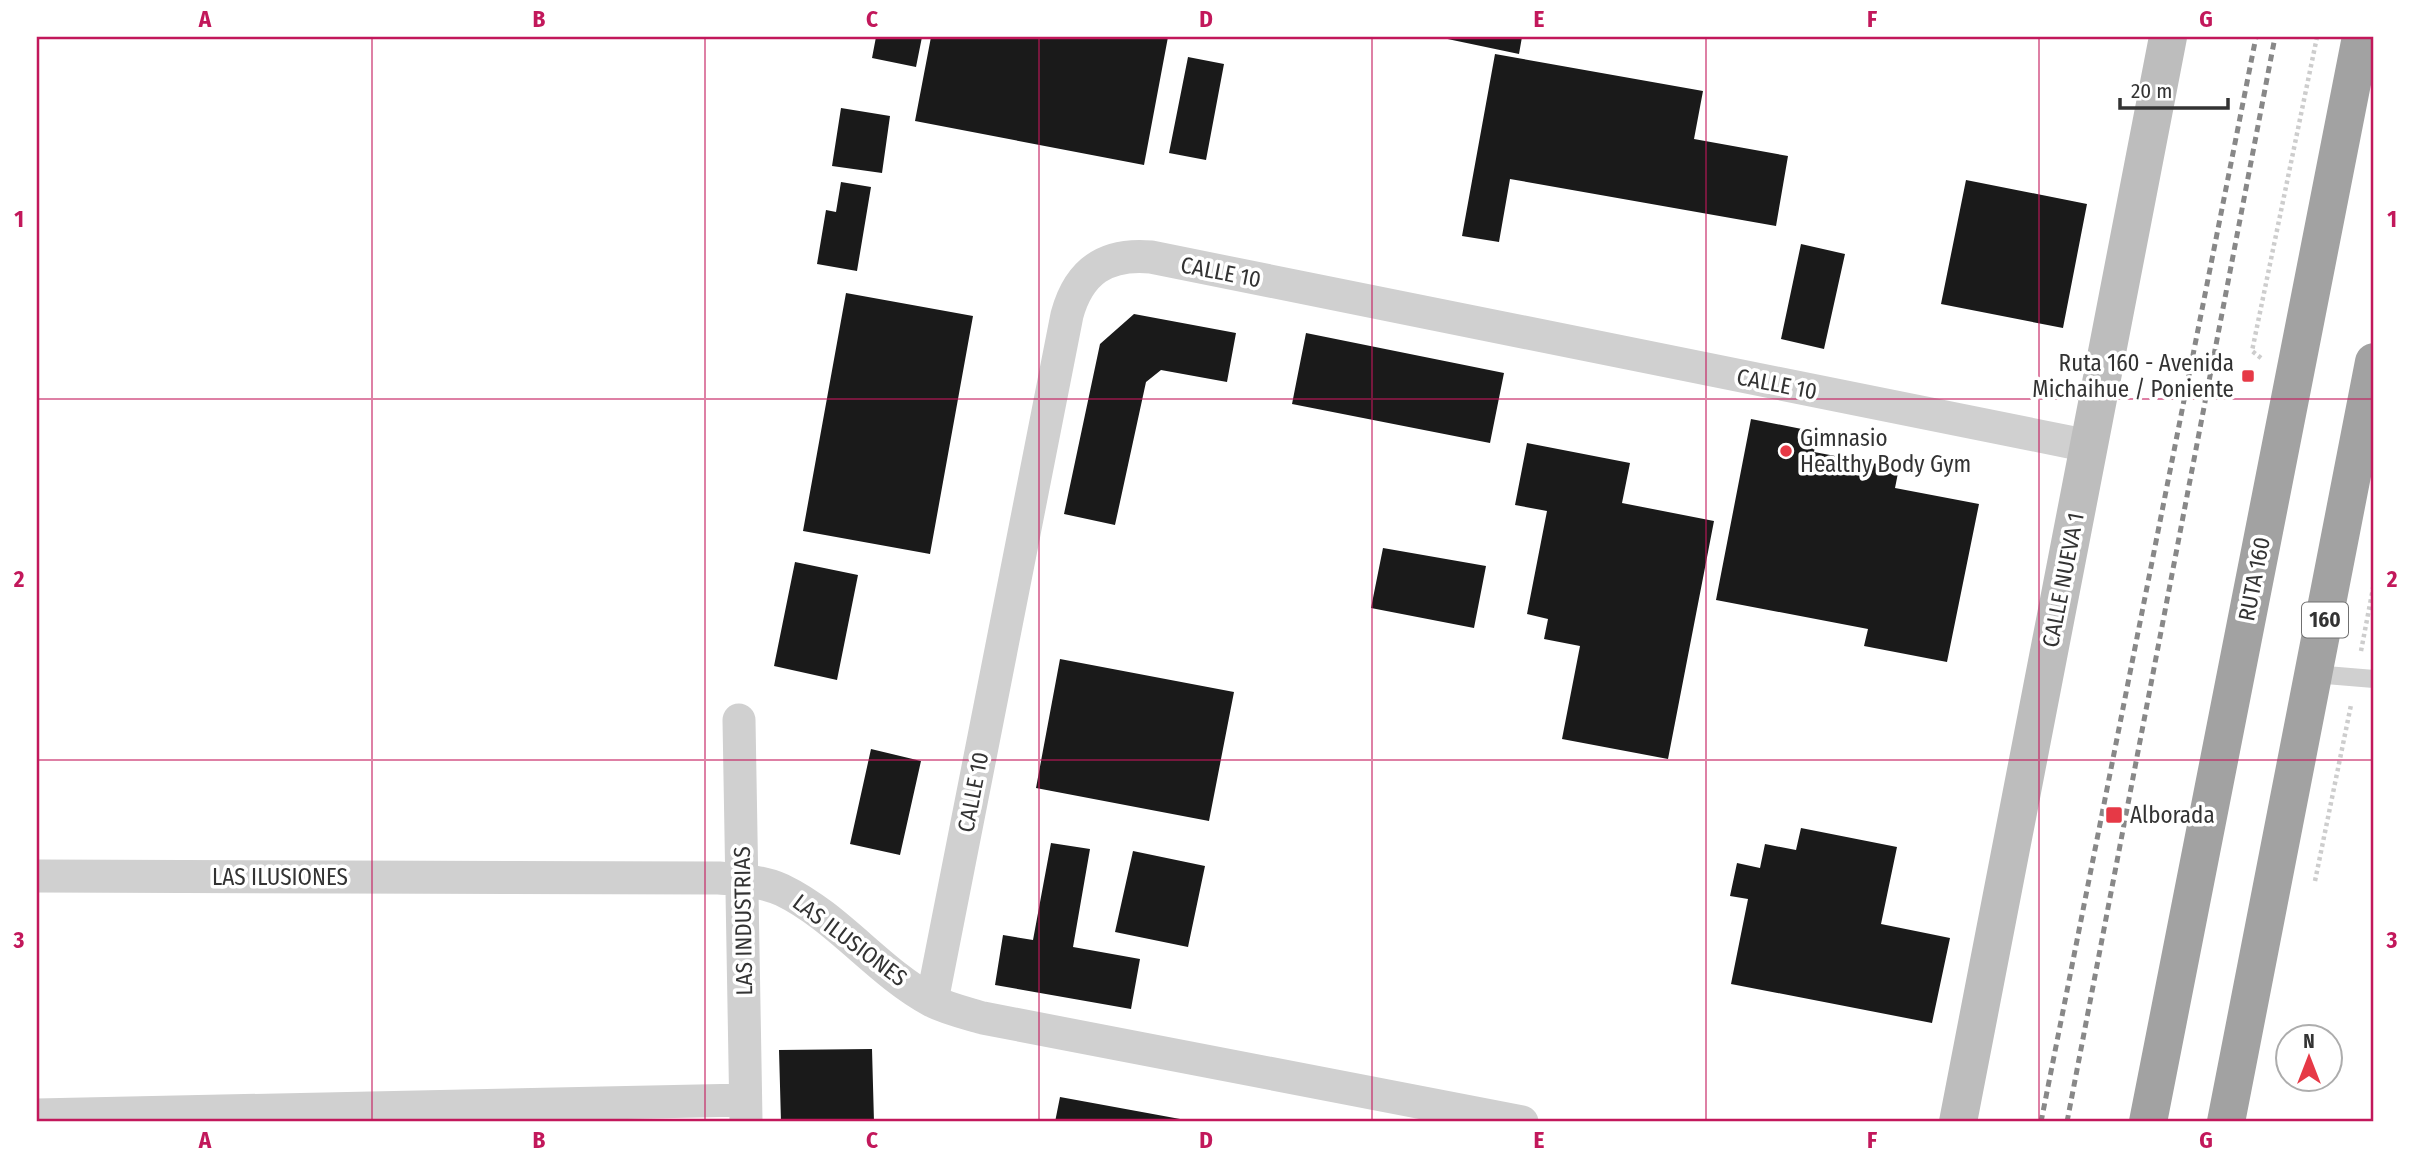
<svg xmlns="http://www.w3.org/2000/svg" width="2411" height="1159" font-family="'Fira Sans Condensed',sans-serif">
<style>
.building{fill:#1a1a1a}
.lines{fill:none;stroke-linecap:round;stroke-linejoin:round}
.path{stroke:#cdcdcd;stroke-width:4.5;stroke-dasharray:3.5 3.5;stroke-linecap:butt}
.service{stroke:#d0d0d0;stroke-width:18}
.minor{stroke:#d0d0d0;stroke-width:33}
.secondary{stroke:#bdbdbd;stroke-width:38}
.trunk{stroke:#a2a2a2;stroke-width:38}
.rail{stroke:#888;stroke-width:5;stroke-dasharray:7 5;stroke-linecap:butt}
.grid{fill:none;stroke:#c2185b;stroke-width:2;stroke-opacity:0.55}
.poi-dot{fill:#e63946;stroke:#fff;stroke-width:2.5}
.labels{text-anchor:middle;stroke-width:7;stroke-linejoin:round;paint-order:stroke}
.shield{fill:#fff;stroke:#707070;stroke-width:2}
.shield-label{font-size:21px;font-weight:bold;fill:#333}
.street-label{font-size:23px;fill:#333;stroke:#fff}
.poi-label{font-size:23px;fill:#333;stroke:#fff;text-anchor:start}
.neatline{fill:none;stroke:#c2185b;stroke-width:2.5}
.grid-label{font-size:23px;text-anchor:middle;font-weight:bold;fill:#c2185b}
</style>
<rect width="100%" height="100%" fill="#fff"/>
<path class="building" d="M876,37H922L916,67L872,58Z
M931,37H1168L1144,165L915,121Z
M1438,37H1522L1519,54Z
M1495,54L1703,91L1694,139L1788,156L1776,226L1510,179L1499,242L1462,236Z
M1188,57L1224,64L1206,160L1169,153Z
M841,108L890,116L882,173L832,166Z
M1966,180L2087,204L2063,328L1941,304Z
M841,182L871,187L857,271L817,264L826,210L836,212Z
M1801,244L1845,254L1824,349L1781,339Z
M846,293L973,316L930,554L803,531Z
M1134,314L1236,333L1227,382L1161,370L1146,382L1115,525L1064,514L1100,344Z
M1306,333L1504,373L1490,443L1292,404Z
M1751,419L1817,432L1814,452L1899,468L1895,488L1979,504L1947,662L1864,646L1868,629L1716,600Z
M1527,443L1630,463L1622,503L1714,521L1668,759L1562,739L1580,646L1544,639L1548,619L1527,614L1547,511L1515,505Z
M1383,548L1486,566L1474,628L1371,608Z
M795,562L858,575L837,680L774,666Z
M1060,659L1234,692L1209,821L1036,788Z
M871,749L921,761L900,855L850,844Z
M1801,828L1897,847L1881,924L1950,938L1932,1023L1731,984L1748,899L1730,896L1737,863L1760,868L1765,844L1796,850Z
M1051,843L1090,849L1073,947L1140,959L1131,1009L995,985L1003,935L1033,940Z
M1133,851L1205,866L1188,947L1115,932Z
M872,1049L874,1122H781L779,1050Z
M1060,1097L1191,1121V1122H1055Z"/>
<g class="lines">
<path class="path" d="M2261,358L2252,351L2317,37
M2361,651L2374,583
M2315,881L2351,705"/>
<path class="service" d="M2314,674L2374,679"/>
<path class="minor" d="M739,720L746,1120
M37,876L719,878C741,880 762,881 782,890C838,917 878,972 932,1001C948,1009 966,1013 983,1018L1522,1122
M932,1001L1067,315C1079,271 1106,253 1151,257L2089,446
M37,1115L745,1100"/>
<path class="secondary" d="M1958,1122L2168,37"/>
<path class="trunk" d="M2148,1122L2361,37
M2226,1122L2374,362"/>
<path class="rail" d="M2041,1122L2256,37
M2067,1122L2275,37"/>
</g>
<path class="grid" d="M372,37V1122M705,37V1122M1039,37V1122M1372,37V1122M1706,37V1122M2039,37V1122M37,399H2374M37,760H2374"/>
<g class="poi-dot">
<rect x="2241" y="369" width="14" height="14" rx="3.5"/>
<circle cx="1786" cy="451" r="7"/>
<rect x="2105" y="806" width="18" height="18" rx="3.5"/>
</g>
<g class="labels">
<rect class="shield" x="2302" y="602.5" width="46" height="35" rx="5"/>
<g class="shield-label">
<text x="2325" y="627">160</text>
</g>
<g class="street-label">
<text transform="translate(1221 272) rotate(11)" y="8">CALLE 10</text>
<text transform="translate(1777 384) rotate(11)" y="8">CALLE 10</text>
<text transform="translate(2254 579) rotate(-79)" y="8">RUTA 160</text>
<text transform="translate(2063 580) rotate(-79)" y="8">CALLE NUEVA 1</text>
<text transform="translate(973 792) rotate(-79)" y="8">CALLE 10</text>
<text x="280" y="885">LAS ILUSIONES</text>
<text transform="translate(743 921) rotate(-91)" y="8">LAS INDUSTRIAS</text>
<text transform="translate(850 940) rotate(37)" y="8">LAS ILUSIONES</text>
</g>
<g class="poi-label">
<text x="2234" y="371" text-anchor="end">Ruta 160 - Avenida<tspan x="2234" dy="26">Michaihue / Poniente</tspan></text>
<text x="1800" y="446">Gimnasio<tspan x="1800" dy="26">Healthy Body Gym</tspan></text>
<text x="2130" y="823">Alborada</text>
</g>
</g>
<rect width="2411" height="1159" fill="none" stroke="#ffffff" stroke-width="77"/>
<g transform="translate(2309 1058)"><circle r="33" fill="#ffffff" stroke="#adadad" stroke-width="2"/>
<path d="M0-5L12 26L0 18L-12 26Z" fill="#e63946"/>
<text y="-10" font-size="19" font-weight="bold" text-anchor="middle" fill="#333333">N</text>
</g>
<path d="M2120 98v10h108v-10" fill="none" stroke="#333333" stroke-width="3.5"/>
<text x="2131" y="98" font-size="21" fill="#333333" stroke="#ffffff" stroke-width="5" paint-order="stroke">20 m</text>
<rect x="38" y="38" width="2334" height="1082" class="neatline"/>
<g class="grid-label">
<text x="205" y="27">A</text>
<text x="539" y="27">B</text>
<text x="872" y="27">C</text>
<text x="1206" y="27">D</text>
<text x="1539" y="27">E</text>
<text x="1872" y="27">F</text>
<text x="2206" y="27">G</text>
<text x="19" y="227">1</text>
<text x="2392" y="227">1</text>
<text x="19" y="587">2</text>
<text x="2392" y="587">2</text>
<text x="19" y="948">3</text>
<text x="2392" y="948">3</text>
<text x="205" y="1148">A</text>
<text x="539" y="1148">B</text>
<text x="872" y="1148">C</text>
<text x="1206" y="1148">D</text>
<text x="1539" y="1148">E</text>
<text x="1872" y="1148">F</text>
<text x="2206" y="1148">G</text>
</g>
</svg>
